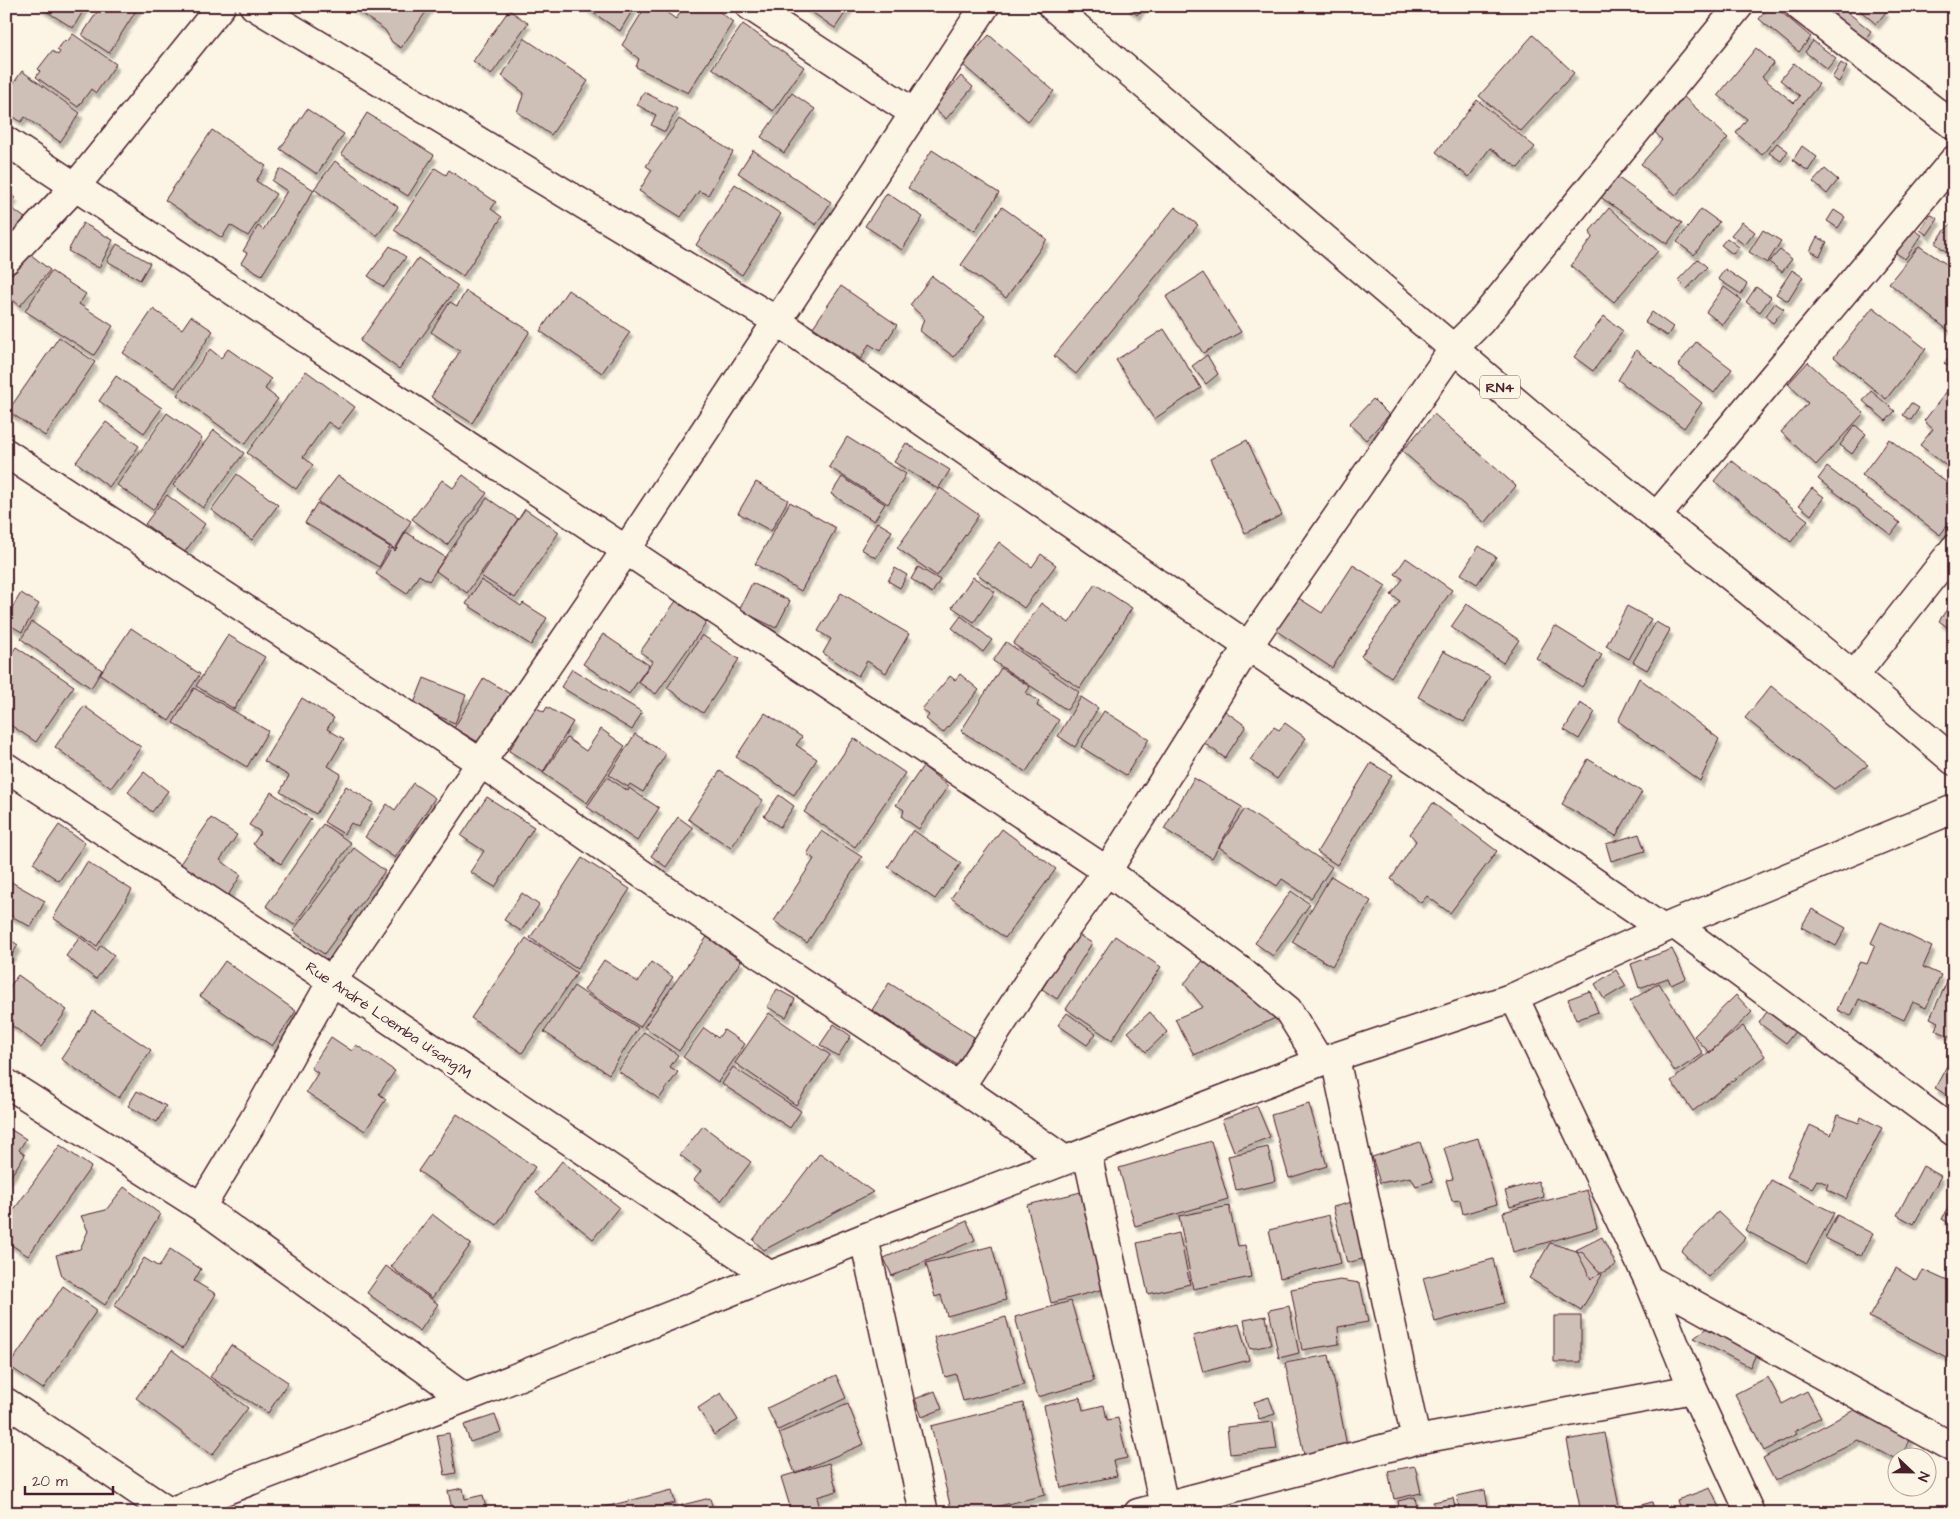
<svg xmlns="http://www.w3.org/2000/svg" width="1960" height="1519" font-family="'Architects Daughter',sans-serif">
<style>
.building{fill:#cfc0b7;stroke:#4a1f2b;filter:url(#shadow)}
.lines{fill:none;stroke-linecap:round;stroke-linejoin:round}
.minor-casing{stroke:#4a1f2b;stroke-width:31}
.highway-casing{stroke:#4a1f2b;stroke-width:31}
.minor{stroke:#fcf5e5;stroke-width:28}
.highway{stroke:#fcf5e5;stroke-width:28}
.labels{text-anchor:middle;stroke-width:5;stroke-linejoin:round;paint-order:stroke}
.shield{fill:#fcf5e5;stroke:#7f5f63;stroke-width:1}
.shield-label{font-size:14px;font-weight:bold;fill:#4a1f2b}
.street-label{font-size:15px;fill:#4a1f2b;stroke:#fcf5e5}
</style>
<defs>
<filter id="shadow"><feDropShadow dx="3" dy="5.5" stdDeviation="1" flood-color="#0004"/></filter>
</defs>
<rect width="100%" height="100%" fill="#fcf5e5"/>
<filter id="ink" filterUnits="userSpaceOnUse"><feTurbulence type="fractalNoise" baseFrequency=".02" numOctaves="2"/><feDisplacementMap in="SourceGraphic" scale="10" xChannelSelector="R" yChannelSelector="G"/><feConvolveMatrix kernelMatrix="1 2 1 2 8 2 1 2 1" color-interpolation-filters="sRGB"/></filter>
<g filter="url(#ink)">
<path class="building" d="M38,6H86L73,28Z
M101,6H139L109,53L82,35Z
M350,6H430L401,48L392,42L385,30Z
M583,6H635L620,31Z
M646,6H657L676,19L685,6H712L733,22L688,93L636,67L639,59L622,45Z
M803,6H850L835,28Z
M1126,6H1143L1137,15Z
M1769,6H1774L1811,37L1799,52L1759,19Z
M1855,6H1880L1886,12L1876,24Z
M1841,7L1871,31L1861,45L1829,22Z
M509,10L528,23L491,75L473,61Z
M743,24L804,67L773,111L712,68Z
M73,34L116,64L96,93L91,89L78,107L36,77L40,71L38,69L52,51L58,55L60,52L57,50L65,40L67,42Z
M989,35L1054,91L1028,121L963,65Z
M1533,35L1574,73L1521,131L1479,96Z
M524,38L588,81L551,135L517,112L524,93L502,76Z
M1813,41L1836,58L1827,69L1805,52Z
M1756,48L1774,63L1762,77L1794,103L1800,96L1780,80L1794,63L1819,84L1762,155L1736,133L1747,119L1718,95Z
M1841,63L1847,67L1839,82L1832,78Z
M22,71L80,113L60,142L25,117L21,122L6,111V94Z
M961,76L973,87L946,119L933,108Z
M644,92L677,109L665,132L651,125L656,115L637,105Z
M792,93L815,109L784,153L761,137Z
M1684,97L1728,138L1676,195L1641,164L1662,140L1655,132Z
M1477,100L1535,147L1518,168L1490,148L1469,177L1436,152Z
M307,109L344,134L317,174L280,149Z
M367,113L434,155L408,196L341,154Z
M679,119L733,152L708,195L699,191L681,217L639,191L652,170L646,166Z
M212,130L266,166L256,181L276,194L248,236L230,225L222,238L165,200Z
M1777,143L1788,151L1781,161L1769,153Z
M1802,146L1817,157L1808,171L1793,160Z
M753,150L831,202L816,225L738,173Z
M932,150L999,193L975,231L908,188Z
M335,161L398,207L377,236L314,189Z
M435,168L446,175L449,170L496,202L491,209L502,217L463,276L394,230Z
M280,169L314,190L262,275L241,263L247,253L243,251L258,226L263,230L287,191L272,181Z
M1825,169L1838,180L1827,194L1813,182Z
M1614,175L1682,223L1667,244L1599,196Z
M735,184L781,214L742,275L696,245Z
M6,192L15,197L6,210Z
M887,193L923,217L902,250L865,226Z
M1002,207L1047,239L1006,298L961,265Z
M1175,207L1198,225L1076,374L1054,356Z
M1609,208L1658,251L1614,302L1571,266L1592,238L1590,231Z
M13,209L25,218L9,239L6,237V217Z
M1701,209L1719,222L1694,255L1677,242Z
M1834,210L1845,217L1838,228L1827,221Z
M1930,214L1938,219L1927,235L1920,230Z
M1954,219V257L1935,243Z
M1742,222L1755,232L1745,245L1731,235Z
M83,223L113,240L99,268L68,251Z
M1910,227L1922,235L1905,259L1893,251Z
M1763,230L1781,241L1767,263L1749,252Z
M1817,237L1827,242L1820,256L1810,251Z
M1727,238L1739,247L1733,254L1721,245Z
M117,244L150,263L140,280L107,261Z
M390,246L406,257L384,287L368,276Z
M1919,246L1954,269V335L1889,283Z
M1780,250L1792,259L1782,272L1769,262Z
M30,254L50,270L20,306L6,294V274L22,256L26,259Z
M418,258L458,286L399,369L360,341Z
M1698,259L1707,267L1687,289L1678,280Z
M1725,269L1747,284L1741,294L1718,279Z
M1792,270L1803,277L1788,301L1776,294Z
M51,271L86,294L79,304L113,326L94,355L25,311Z
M1203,273L1241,332L1203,353L1166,297Z
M932,276L985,316L954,357L920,331L924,318L910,305Z
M841,286L897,325L880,351L869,344L861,359L813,327Z
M1724,287L1742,300L1723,325L1706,312Z
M1756,287L1771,297L1760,312L1746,302Z
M568,290L630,332L602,373L540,331Z
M466,291L530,331L472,423L431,397L460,351L431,332L450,302L457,306Z
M1775,303L1784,309L1773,323L1765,317Z
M1873,307L1926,349L1886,399L1834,357Z
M153,309L182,329L191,316L213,331L175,388L123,353Z
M1652,312L1673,327L1667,336L1645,322Z
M1604,316L1623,331L1593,371L1574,357Z
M1164,329L1201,388L1154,419L1116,360Z
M59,337L95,362L45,436L8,411Z
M1696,342L1732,369L1714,393L1678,365Z
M210,349L221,358L228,349L271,379L265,389L278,399L245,444L177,395Z
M1636,350L1702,403L1684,428L1618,380Z
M1954,352V371L1944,363Z
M1207,355L1218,374L1206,384L1192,366Z
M1808,362L1864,413L1816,465L1781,432L1808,403L1788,384Z
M306,371L355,407L338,429L328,422L303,457L313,465L296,489L247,453Z
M116,376L162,408L144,433L99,401Z
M1954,382V472L1920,445L1933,429L1924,421Z
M1871,391L1895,411L1886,421L1863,401Z
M1373,399L1389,415L1366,440L1349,424Z
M1911,403L1919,408L1911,420L1903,415Z
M167,413L202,438L153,510L117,485Z
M1434,414L1516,486L1485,523L1402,451Z
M106,422L139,446L109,487L76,462Z
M1855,425L1866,434L1852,454L1840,445Z
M214,430L244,453L203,508L173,485Z
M847,437L906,474L888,504L829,467Z
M1889,439L1954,488V517L1940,535L1862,475Z
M1247,440L1282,515L1245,533L1210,459Z
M906,443L950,470L938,489L894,462Z
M1731,460L1808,520L1791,542L1714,481Z
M1827,467L1900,523L1891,535L1818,479Z
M237,474L278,505L252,540L211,510Z
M463,475L487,493L447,545L412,519L442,480L453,488Z
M338,476L411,521L395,549L318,502Z
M842,477L885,504L874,521L831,494Z
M756,482L788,500L771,531L738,513Z
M940,488L979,515L937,576L897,548Z
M1812,488L1824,497L1811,515L1799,505Z
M167,495L205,524L184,553L145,524Z
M487,498L518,519L467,593L436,571Z
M790,502L836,528L801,591L755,564Z
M317,503L390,547L379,567L305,523Z
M525,509L559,532L515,598L481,576Z
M877,522L892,531L876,558L861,549Z
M406,532L445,557L429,581L419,575L407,594L376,574L392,548L395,551Z
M999,542L1032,567L1041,554L1056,565L1024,608L976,573Z
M1479,546L1496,557L1477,584L1461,574Z
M1406,558L1452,590L1391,677L1361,656L1400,601L1391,595L1403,579L1395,574Z
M1353,565L1386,586L1332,668L1275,630L1297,597L1322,613Z
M918,567L940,580L932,593L911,579Z
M895,568L907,575L900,588L888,581Z
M973,577L995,592L974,622L952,607Z
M481,580L521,606L523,603L547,618L531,645L466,604Z
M752,583L790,601L776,628L739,610Z
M1095,584L1132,608L1080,688L1013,644L1041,603L1069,623Z
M1952,592L1954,593V632L1939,621L1951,603L1946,600Z
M21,593L39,604L22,632L6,623V618Z
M841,593L909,634L886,673L867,661L858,676L823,653L831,639L818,631Z
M676,601L707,622L656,694L638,682L653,661L640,652Z
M1467,604L1519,640L1503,663L1451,627Z
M1627,606L1651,619L1629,659L1606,646Z
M961,616L992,640L983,652L952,628Z
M32,622L102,670L91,688L21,639Z
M1656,622L1670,630L1647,670L1633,662Z
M1555,626L1602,655L1582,687L1536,658Z
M131,628L200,674L169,721L100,674Z
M603,634L649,665L629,694L583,664Z
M228,635L265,657L234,709L196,686Z
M702,635L739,659L703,713L667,688Z
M1006,642L1079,692L1067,710L993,661Z
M16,647L74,686L36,742L6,722V661Z
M1443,651L1490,676L1464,722L1418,697Z
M1001,668L1030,687L1026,693L1039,701L1037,706L1059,720L1026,772L961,731Z
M572,669L642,712L632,730L561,687Z
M960,674L979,690L943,733L926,719L929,715L922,709L950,676L955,680Z
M424,678L466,695L455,723L413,706Z
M484,678L510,694L480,743L454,728Z
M1639,678L1719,739L1700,781L1618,721Z
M1771,686L1868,765L1834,789L1745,718Z
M194,688L268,731L247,767L173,723Z
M1081,697L1098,708L1075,747L1058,736Z
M302,698L334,718L327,729L344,739L328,766L341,774L316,814L280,792L289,776L264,761Z
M1580,703L1595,712L1579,739L1564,730Z
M84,706L141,747L111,788L55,747Z
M535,707L544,712L547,707L573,722L543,772L509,751Z
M1104,711L1149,739L1126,775L1081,747Z
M1225,711L1246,726L1225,758L1204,743Z
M765,713L802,737L796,745L817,759L794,795L736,757Z
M1285,723L1306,738L1277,779L1250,760L1274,727L1279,730Z
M601,729L625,746L587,803L543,773L567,738L586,751Z
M635,734L666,754L643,792L630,784L628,787L609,775Z
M854,738L905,773L855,847L804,812Z
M1588,759L1642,792L1616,836L1562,804Z
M1371,763L1392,775L1337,865L1317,852Z
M923,766L948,786L919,829L902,817L904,810L896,805Z
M720,771L763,800L731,848L688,819Z
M144,772L168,791L152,812L128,792Z
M607,777L628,791L629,788L659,808L637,841L587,807Z
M1194,778L1242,807L1212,858L1164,829Z
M413,783L435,798L395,858L365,837L387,804L395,810Z
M346,786L374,803L358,827L351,823L344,834L324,822Z
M271,792L311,819L281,864L253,844L261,832L249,825Z
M779,795L794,806L780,827L764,816Z
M487,797L534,827L495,887L470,872L484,851L461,836Z
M1433,803L1497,851L1450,913L1427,896L1421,903L1391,879L1416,841L1410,834Z
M1245,809L1332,867L1311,898L1282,879L1277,886L1219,847Z
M678,817L693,828L666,867L651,856Z
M211,818L237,835L220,860L241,875L227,897L180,864Z
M323,824L351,843L294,925L266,906Z
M59,825L85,843L59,881L33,863Z
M1002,829L1056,869L1005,938L951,898Z
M913,830L961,863L935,899L888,867Z
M821,831L862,857L807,943L774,921L814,859L807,854Z
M1639,834L1645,851L1611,861L1606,844Z
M354,848L385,871L324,954L293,931Z
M582,858L630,889L577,969L530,938Z
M87,862L132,890L97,946L53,918Z
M1331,876L1371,901L1332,966L1292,942Z
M6,879L45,901L31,927L6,913Z
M1291,891L1310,904L1273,956L1255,943Z
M522,893L539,905L521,931L504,920Z
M1812,909L1846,928L1836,946L1801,927Z
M1881,922L1932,947L1923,967L1941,975L1926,1008L1913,1002L1904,1020L1859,999L1851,1016L1837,1010L1859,962L1867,964L1875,945L1871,943Z
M1077,934L1092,943L1057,999L1042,989Z
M1115,936L1161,967L1112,1040L1066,1009Z
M6,937L18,945L6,964Z
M80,937L97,951L101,945L114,955L96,979L66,956Z
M707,937L741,961L679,1051L644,1027Z
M526,938L577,973L522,1053L471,1018Z
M1672,949L1686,978L1671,985L1668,978L1639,988L1631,964Z
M1205,958L1280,1016L1194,1055L1175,1019L1203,1007L1184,984Z
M604,960L638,982L651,962L673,977L640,1027L584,990Z
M225,961L296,1011L272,1046L200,996Z
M1616,970L1626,986L1604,999L1595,984Z
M18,975L67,1010L41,1047L6,1021V992Z
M1949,977L1954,980V1038L1935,1030L1938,1022L1930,1018Z
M889,983L974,1037L957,1065L872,1010Z
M1659,983L1703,1054L1675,1072L1630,1001Z
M574,986L638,1028L609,1074L544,1032Z
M777,989L795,999L786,1017L767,1007Z
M1590,991L1598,1012L1576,1020L1568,999Z
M1736,995L1752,1012L1710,1053L1694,1036Z
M1769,1009L1796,1030L1786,1043L1759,1023Z
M93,1011L151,1050L119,1098L61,1059Z
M1150,1012L1167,1032L1146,1052L1128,1032Z
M769,1013L830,1055L796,1105L735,1063Z
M1067,1013L1096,1034L1087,1045L1058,1025Z
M834,1024L851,1036L838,1056L820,1045Z
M1743,1026L1765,1056L1693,1111L1671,1081Z
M704,1028L718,1038L724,1030L745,1044L718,1082L683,1057Z
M644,1032L678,1055L670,1067L678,1072L659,1099L618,1071Z
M331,1037L352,1051L356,1045L395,1071L379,1094L386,1099L365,1131L306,1092L318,1073L311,1068Z
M1954,1053V1095L1952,1098L1935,1088Z
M733,1067L801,1111L790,1128L722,1084Z
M137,1091L166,1106L157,1122L128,1106Z
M1309,1104L1327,1166L1289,1178L1271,1115Z
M1257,1106L1270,1137L1234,1151L1222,1120Z
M457,1114L535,1167L497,1225L418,1171Z
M1838,1115L1859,1123L1861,1117L1882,1128L1846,1199L1826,1189L1828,1184L1817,1180L1812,1188L1787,1177L1810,1125L1831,1135Z
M703,1126L751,1162L721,1201L694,1180L701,1171L680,1155Z
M10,1129L26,1139L19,1150L25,1155L6,1183V1134Z
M1478,1138L1497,1204L1463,1214L1460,1200L1452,1201L1446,1180L1453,1179L1444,1148Z
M1211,1141L1228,1199L1135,1226L1119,1168Z
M1420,1142L1433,1181L1416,1186L1411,1177L1380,1183L1372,1157Z
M60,1145L91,1167L28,1256L6,1241V1221Z
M1268,1147L1275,1181L1236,1190L1228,1156Z
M820,1153L873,1192L764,1250L753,1240Z
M562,1161L619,1207L593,1239L536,1193Z
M1923,1166L1941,1176L1914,1224L1897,1215Z
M1771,1180L1834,1213L1807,1263L1745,1230Z
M1538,1181L1544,1197L1510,1207L1505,1191Z
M124,1187L160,1214L105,1305L62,1276L56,1255L80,1249L88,1231L81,1216L106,1210Z
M1587,1190L1597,1228L1513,1252L1503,1212Z
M1081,1192L1104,1289L1051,1303L1027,1205Z
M1954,1197V1226L1942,1219Z
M1360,1200L1374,1256L1347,1263L1333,1207Z
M1229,1206L1238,1246L1245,1245L1251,1277L1193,1289L1179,1216Z
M1718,1212L1745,1238L1708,1277L1681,1251Z
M432,1214L471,1244L432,1298L391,1267Z
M1329,1215L1341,1263L1280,1278L1269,1230Z
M1837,1215L1873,1234L1861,1256L1825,1238Z
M967,1221L975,1240L892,1276L884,1258Z
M1179,1233L1190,1284L1148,1294L1137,1243Z
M1602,1237L1616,1265L1591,1279L1576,1250Z
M1550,1243L1583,1253L1602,1275L1581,1310L1529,1278Z
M992,1246L1006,1300L947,1316L941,1295L935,1297L926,1263Z
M170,1249L201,1269L194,1281L216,1294L183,1348L114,1306L144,1258L159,1267Z
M1493,1259L1504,1303L1435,1322L1423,1278Z
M386,1266L438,1304L420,1331L367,1293Z
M1896,1268L1917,1281L1923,1270L1954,1284V1344L1946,1357L1869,1317Z
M1340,1280L1360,1283L1368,1322L1338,1327L1339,1344L1302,1350L1291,1289Z
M63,1286L97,1310L43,1389L9,1366Z
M1071,1301L1094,1381L1038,1397L1015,1317Z
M1289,1306L1299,1353L1279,1358L1269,1310Z
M1266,1316L1271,1345L1250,1349L1244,1320Z
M1554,1316H1581V1362H1554Z
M1006,1317L1024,1385L963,1401L956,1374L945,1377L934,1337Z
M1239,1324L1249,1360L1203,1372L1193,1336Z
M1713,1324L1760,1346L1750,1367L1694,1338Z
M231,1345L288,1382L268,1413L210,1377Z
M172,1350L248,1408L212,1455L136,1398Z
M1329,1355L1347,1446L1304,1455L1285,1363Z
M836,1375L846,1398L778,1430L767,1408Z
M1768,1377L1782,1404L1807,1391L1821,1417L1795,1431L1797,1434L1764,1451L1735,1394Z
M935,1391L942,1409L922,1417L915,1399Z
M721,1393L738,1420L714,1435L698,1408Z
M1080,1397L1083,1410L1104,1405L1107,1420L1118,1418L1127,1458L1113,1461L1117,1476L1061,1488L1044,1406Z
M1269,1397L1275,1414L1259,1419L1254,1402Z
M1023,1403L1045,1495L970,1513H952L931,1426Z
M848,1404L864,1444L795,1473L779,1433Z
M1856,1409L1913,1435L1901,1456H1898V1460L1858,1440L1775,1481L1763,1458Z
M495,1415L501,1432L470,1442L464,1425Z
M1273,1422L1277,1449L1230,1454L1227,1427Z
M449,1433L456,1473L445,1475L437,1435Z
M1604,1433L1620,1511L1581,1513L1567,1440Z
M829,1463L837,1491L817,1497L819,1505L792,1513L781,1477Z
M1415,1466L1421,1493L1394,1499L1388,1471Z
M463,1488L465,1499L483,1495L487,1513H453L448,1491Z
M1710,1488L1723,1513H1681L1677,1500Z
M672,1490L675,1503L634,1513H581Z
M1485,1490L1489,1513H1460L1457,1496Z
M1415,1497L1418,1513H1400L1398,1501Z
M710,1498L714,1513H684L682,1505Z
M1453,1498L1456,1513H1434L1433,1502Z
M1652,1502L1655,1513H1624V1510Z
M1309,1506L1311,1513H1288Z"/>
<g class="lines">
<g class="minor-casing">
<path id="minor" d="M254,6L777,321L1248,646L1663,929
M750,6L914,113
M1799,6L1954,126
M6,141L626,550L1107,871L1241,971L1288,1010L1320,1062
M6,260L75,187L221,6
M6,453L481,763L729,934L960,1087L1065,1160
M1656,517L1954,160
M1854,676L1954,549
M6,767L332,981L769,1275
M1674,924L1954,1132
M1514,997L1648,1279L1693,1389L1750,1513
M1335,1058L1416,1440
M6,1083L201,1207L465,1398
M960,1087L1037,969L1107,871L1248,646L1454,348L1481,321L1739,6
M1087,1153L1164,1506
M201,1207L253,1121L332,981L626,550L985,6
M864,1238L924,1513
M1648,1279L1954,1448
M6,1402L169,1512
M167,1513L465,1398L864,1238L1320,1062L1514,997L1674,924L1954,809
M1138,1513L1416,1440L1693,1389"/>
</g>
<g class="highway-casing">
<path id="highway" d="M1052,6L1543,425L1854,676L1954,761"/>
</g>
<use href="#minor" class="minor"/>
<use href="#highway" class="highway"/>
</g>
</g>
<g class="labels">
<rect class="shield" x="1480" y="375.5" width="40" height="23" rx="4"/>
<g class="shield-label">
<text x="1500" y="392">RN4</text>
</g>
<g class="street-label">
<text transform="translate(389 1020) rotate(34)" y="5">Rue André Loemba U'sang'M</text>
</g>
</g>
<rect width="1960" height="1519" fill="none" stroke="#fcf5e5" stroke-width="25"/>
<rect x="12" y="12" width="1935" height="1494" fill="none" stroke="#4a1f2b" stroke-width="2" filter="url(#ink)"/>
<g transform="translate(1912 1472) rotate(112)"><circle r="24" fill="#fcf5e5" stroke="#b59f9b"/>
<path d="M0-4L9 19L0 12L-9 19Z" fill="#4a1f2b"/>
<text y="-8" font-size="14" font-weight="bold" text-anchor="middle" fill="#4a1f2b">N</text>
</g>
<path d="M25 1486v8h88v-8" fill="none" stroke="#4a1f2b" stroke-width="2.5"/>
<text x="32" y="1486" font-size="15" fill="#4a1f2b" stroke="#fcf5e5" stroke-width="4" paint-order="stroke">20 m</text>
</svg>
